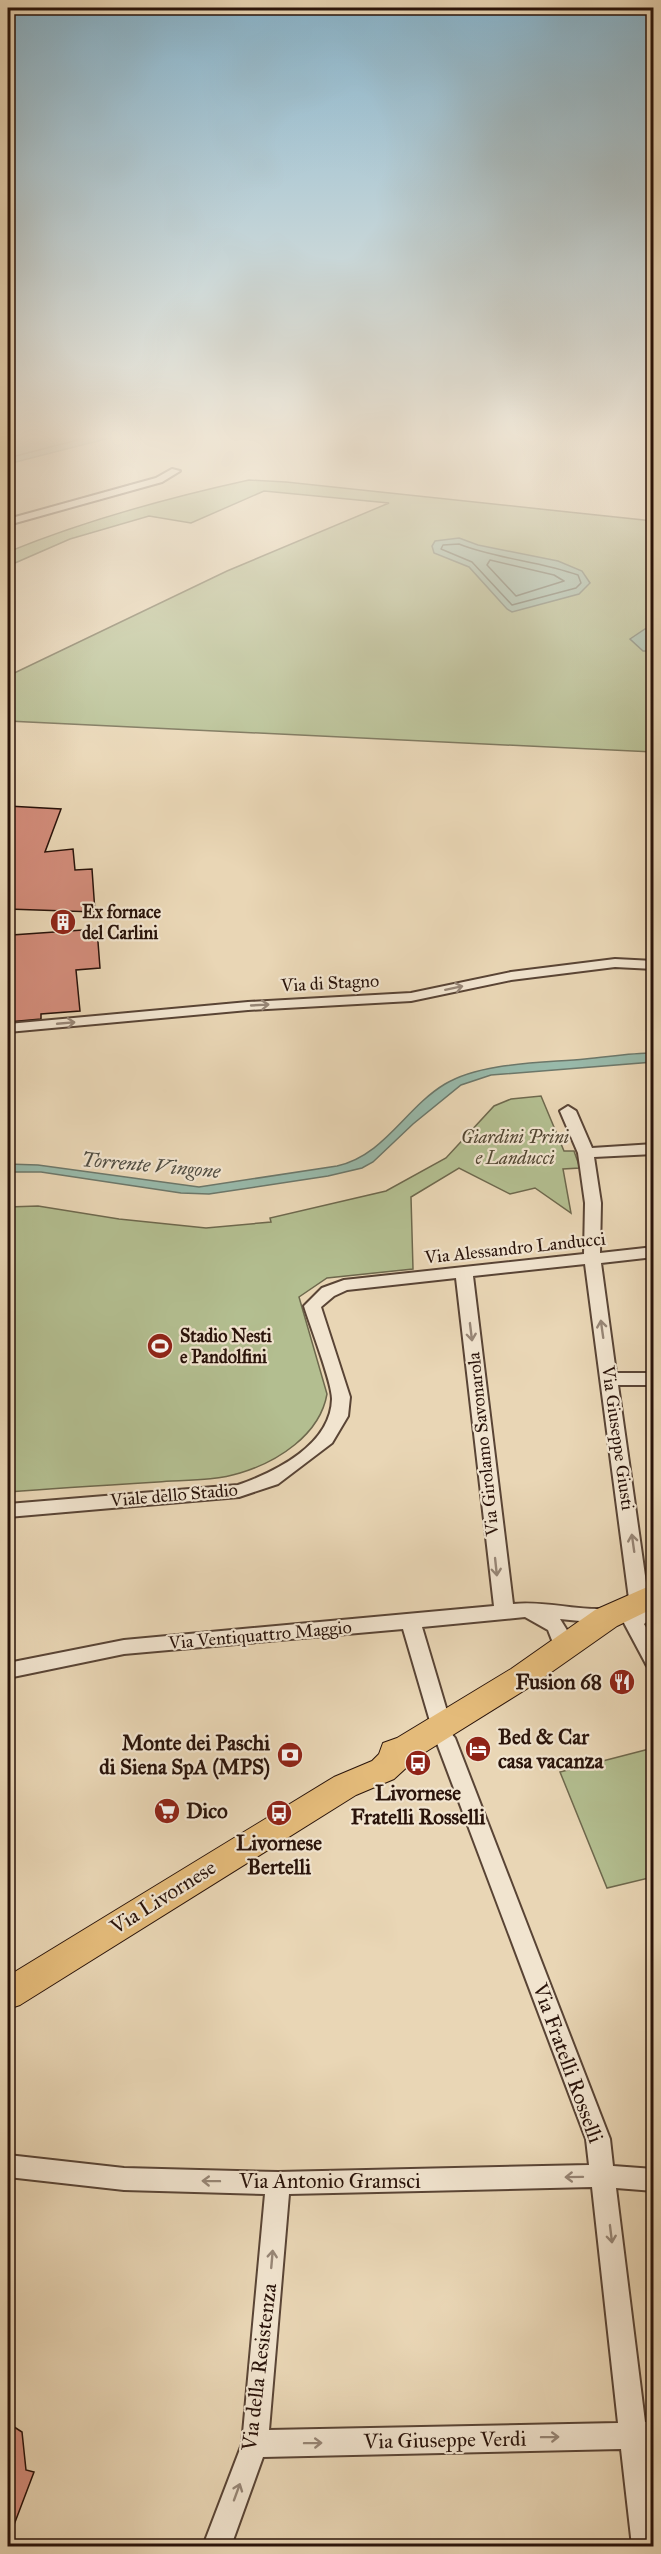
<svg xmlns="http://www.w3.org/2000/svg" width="661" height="2554" font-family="'IM FELL Great Primer',serif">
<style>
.green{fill:#b3be90;stroke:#6e684d;stroke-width:1.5}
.water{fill:#98b9aa;stroke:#6c776a;stroke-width:1.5}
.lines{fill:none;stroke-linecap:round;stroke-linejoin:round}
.shore{stroke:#60665a;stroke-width:1.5}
.building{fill:#d28c7a;stroke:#29130a;stroke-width:1.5}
.minor-casing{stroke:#594435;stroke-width:4}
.primary-casing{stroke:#29130a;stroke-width:2}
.minor{fill:#f1e4cf;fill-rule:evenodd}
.primary{fill:#e4bb7a;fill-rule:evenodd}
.oneway{stroke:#978676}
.labels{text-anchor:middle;stroke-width:4.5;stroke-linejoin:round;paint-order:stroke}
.poi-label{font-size:18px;font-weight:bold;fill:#29130a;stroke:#f1e4cf;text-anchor:start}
.street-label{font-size:18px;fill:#29130a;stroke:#f1e4cf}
.park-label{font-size:18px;font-style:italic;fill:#524632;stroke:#f1e4cf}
.water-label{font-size:20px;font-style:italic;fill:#504d42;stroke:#f1e4cf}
.near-poi-label{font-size:21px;font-weight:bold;fill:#29130a;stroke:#f1e4cf;text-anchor:end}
.near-street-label{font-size:21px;fill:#29130a;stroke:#f1e4cf}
</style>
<rect width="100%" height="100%" fill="#e9d6b5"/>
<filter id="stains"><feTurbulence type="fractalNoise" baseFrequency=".00333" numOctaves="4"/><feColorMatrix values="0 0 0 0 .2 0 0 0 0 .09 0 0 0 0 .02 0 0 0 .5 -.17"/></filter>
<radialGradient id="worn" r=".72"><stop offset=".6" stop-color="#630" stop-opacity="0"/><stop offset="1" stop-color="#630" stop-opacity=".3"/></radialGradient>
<path class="green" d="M249,480L286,482L653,521V752L8,721V676L227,571L389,503L264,491L191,523L149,516L70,539L8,566V552C86,520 167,498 249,480Z
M541,1096L564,1151H574L580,1168L563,1169L571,1213L535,1188L510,1194L459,1168L411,1197L413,1269L327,1278L299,1297L327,1394C320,1435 277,1462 240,1473C215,1481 184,1480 158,1482C108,1485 58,1488 8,1492V1207L38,1206L119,1219L206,1228L271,1222L270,1218L386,1191L446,1158L494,1106L511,1099Z
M653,1748V1877L607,1888L560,1772Z"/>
<path class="water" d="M8,437H113L8,464Z
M459,538L478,545L558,561L582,571L590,583L579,594L512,612L507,609L469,567L434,553L432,546L435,541Z
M653,628V651H643L630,639L645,629Z
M653,1053V1062L491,1075L461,1085L413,1124L373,1162L362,1168L328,1176L209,1194L181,1193L41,1172H8V1164L38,1165L199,1187L337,1166C385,1155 405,1108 445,1084C481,1062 543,1063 585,1059C608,1057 630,1053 653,1053Z"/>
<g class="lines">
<path class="shore" d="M8,458L89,437
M459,544C497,559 539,561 578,575L581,583L576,588L512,605L472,562L441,549L443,545Z
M490,560L554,575L564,581L516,596L487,565Z"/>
</g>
<path class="building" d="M8,806L61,809L45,852L73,849L75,870L92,869L95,912L8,909Z
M97,929L100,968L76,970L80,1011L41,1014V1019L8,1022V951H13L12,935Z
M8,2423L22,2432L26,2470L34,2472L9,2538Z"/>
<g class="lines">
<g class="minor-casing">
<path id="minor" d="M172,469L180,471L162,482L8,525V519L156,478Z
M615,959L654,961V969L615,967L511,980L411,1001L248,1010L8,1032V1024L248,1002L411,993L511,972Z
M568,1106L576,1111L592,1148L654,1144V1154L594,1157L601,1203L600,1253L654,1247V1257L601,1263L616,1373H654V1385H618L651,1618L644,1624L654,1641V1668L647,1666L623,1621L631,1614L585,1264L473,1276L513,1604C543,1601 569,1609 599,1609C606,1609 611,1607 618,1609L621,1614L618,1619L600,1623L560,1619L570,1635L574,1648L571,1653L564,1655L557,1653L548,1630L525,1617L422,1627L452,1728L450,1732L455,1738L610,2139L613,2166L654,2169V2191L616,2188L645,2422H654V2448H648L654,2495V2546H632L621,2449L263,2457L231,2546H203L242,2444L265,2194L124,2190L8,2177V2155L124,2168L278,2172L589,2165L586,2139L435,1738L437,1734L432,1728L403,1629L124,1654L8,1678V1663L124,1640L494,1606L456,1278L347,1290L334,1296L321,1307L350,1397L348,1416L332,1443L278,1484L239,1497L8,1517V1504L238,1485C275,1472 331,1445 332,1399C332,1382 310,1326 304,1306L322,1288L344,1280L584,1254L585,1203L578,1153L560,1111ZM592,2187L618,2423L269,2430L289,2194Z"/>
</g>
<g class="primary-casing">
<path id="primary" d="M654,1584V1608L617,1626L533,1685L419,1756L394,1779L356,1795L20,2005L8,2009V1976L334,1777L372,1761L379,1754L383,1743L397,1738L511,1669L595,1610Z"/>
</g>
<use href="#minor" class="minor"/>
<use href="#primary" class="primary"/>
</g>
<defs><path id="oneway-shaft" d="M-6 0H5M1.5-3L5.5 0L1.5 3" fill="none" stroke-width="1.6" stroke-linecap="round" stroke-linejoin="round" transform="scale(1.5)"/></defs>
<g class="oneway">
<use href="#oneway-shaft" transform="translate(454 988) rotate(-12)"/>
<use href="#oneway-shaft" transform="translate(260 1005) rotate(-3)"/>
<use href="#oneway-shaft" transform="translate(66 1023) rotate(-5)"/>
<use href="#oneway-shaft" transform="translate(602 1329) rotate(-98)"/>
<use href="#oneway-shaft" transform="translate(471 1332) rotate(83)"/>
<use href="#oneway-shaft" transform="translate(633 1543) rotate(-98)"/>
<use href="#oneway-shaft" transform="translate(496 1567) rotate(84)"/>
<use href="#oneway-shaft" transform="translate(574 2177) rotate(179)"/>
<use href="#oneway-shaft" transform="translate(211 2181) rotate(-179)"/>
<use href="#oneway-shaft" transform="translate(611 2234) rotate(83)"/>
<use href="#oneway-shaft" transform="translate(272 2259) rotate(-85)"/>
<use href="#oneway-shaft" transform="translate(550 2437) rotate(-1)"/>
<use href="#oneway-shaft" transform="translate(313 2443) rotate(-1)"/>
<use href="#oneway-shaft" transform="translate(237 2492) rotate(-70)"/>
</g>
<linearGradient id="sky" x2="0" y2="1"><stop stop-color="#88b6cf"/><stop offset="0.55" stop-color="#f5edde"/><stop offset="1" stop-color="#f5edde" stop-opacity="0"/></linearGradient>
<rect width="661" height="794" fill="url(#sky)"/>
<defs>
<g id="building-disc" transform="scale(1.35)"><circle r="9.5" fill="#8f2418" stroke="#f1e4cf"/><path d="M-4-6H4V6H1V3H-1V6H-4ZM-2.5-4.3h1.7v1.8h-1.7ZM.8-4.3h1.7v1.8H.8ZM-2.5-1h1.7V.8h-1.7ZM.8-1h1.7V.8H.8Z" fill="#fff"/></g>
<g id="stadium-disc" transform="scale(1.35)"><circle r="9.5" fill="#8f2418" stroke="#f1e4cf"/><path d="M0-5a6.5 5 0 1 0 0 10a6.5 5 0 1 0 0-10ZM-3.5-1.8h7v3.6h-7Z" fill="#fff"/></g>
<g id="restaurant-disc" transform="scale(1.35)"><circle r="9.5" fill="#8f2418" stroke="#f1e4cf"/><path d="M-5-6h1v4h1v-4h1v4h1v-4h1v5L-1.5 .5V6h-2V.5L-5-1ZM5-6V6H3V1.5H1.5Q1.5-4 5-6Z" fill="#fff"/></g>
<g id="hotel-disc" transform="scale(1.35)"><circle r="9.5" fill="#8f2418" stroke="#f1e4cf"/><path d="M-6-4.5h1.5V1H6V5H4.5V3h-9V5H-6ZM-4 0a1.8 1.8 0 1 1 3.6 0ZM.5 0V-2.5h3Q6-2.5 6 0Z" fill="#fff"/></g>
<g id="bank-disc" transform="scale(1.35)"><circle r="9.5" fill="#8f2418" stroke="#f1e4cf"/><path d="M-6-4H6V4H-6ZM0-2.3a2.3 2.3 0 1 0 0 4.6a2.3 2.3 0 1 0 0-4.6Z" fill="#fff"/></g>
<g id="bus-disc" transform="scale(1.35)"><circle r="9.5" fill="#8f2418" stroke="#f1e4cf"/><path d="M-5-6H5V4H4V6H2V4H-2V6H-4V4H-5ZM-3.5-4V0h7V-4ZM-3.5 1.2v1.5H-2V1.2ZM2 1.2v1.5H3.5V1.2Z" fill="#fff"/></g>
<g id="supermarket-disc" transform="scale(1.35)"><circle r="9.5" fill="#8f2418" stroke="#f1e4cf"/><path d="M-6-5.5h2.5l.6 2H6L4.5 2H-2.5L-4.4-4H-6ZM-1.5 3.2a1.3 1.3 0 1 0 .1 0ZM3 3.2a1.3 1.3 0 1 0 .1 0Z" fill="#fff"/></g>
</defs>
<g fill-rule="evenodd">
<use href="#building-disc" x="63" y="922"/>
<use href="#stadium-disc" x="160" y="1346"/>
<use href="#restaurant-disc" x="622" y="1682"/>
<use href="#hotel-disc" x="478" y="1749"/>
<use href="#bank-disc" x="290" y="1755"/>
<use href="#bus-disc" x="418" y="1763"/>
<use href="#supermarket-disc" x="167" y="1811"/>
<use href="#bus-disc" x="279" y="1813"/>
</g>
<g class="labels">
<g class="poi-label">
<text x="82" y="918">Ex fornace<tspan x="82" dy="21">del Carlini</tspan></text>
<text x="180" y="1342">Stadio Nesti<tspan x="180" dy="21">e Pandolfini</tspan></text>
</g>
<g class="street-label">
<text transform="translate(330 983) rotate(-3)" y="6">Via di Stagno</text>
<text transform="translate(515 1248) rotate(-6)" y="6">Via Alessandro Landucci</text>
<text transform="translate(618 1438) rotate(82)" y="6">Via Giuseppe Giusti</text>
<text transform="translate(483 1444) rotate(-96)" y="6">Via Girolamo Savonarola</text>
<text transform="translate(174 1495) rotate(-5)" y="6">Viale dello Stadio</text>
<text transform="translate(260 1635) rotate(-5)" y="6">Via Ventiquattro Maggio</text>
</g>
<g class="park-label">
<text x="515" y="1143">Giardini Prini<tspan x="515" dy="21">e Landucci</tspan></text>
</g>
<g class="water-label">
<text transform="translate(151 1165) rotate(5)" y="7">Torrente Vingone</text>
</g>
<g class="near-poi-label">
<text x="602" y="1689">Fusion 68</text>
<text x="498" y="1744" text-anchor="start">Bed &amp; Car<tspan x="498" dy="24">casa vacanza</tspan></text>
<text x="270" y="1750">Monte dei Paschi<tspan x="270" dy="24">di Siena SpA (MPS)</tspan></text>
<text x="418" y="1800" text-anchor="middle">Livornese<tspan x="418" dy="24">Fratelli Rosselli</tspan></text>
<text x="186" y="1818" text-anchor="start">Dico</text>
<text x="279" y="1850" text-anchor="middle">Livornese<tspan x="279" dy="24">Bertelli</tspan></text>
</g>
<g class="near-street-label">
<text transform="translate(163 1897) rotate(-32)" y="7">Via Livornese</text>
<text transform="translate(568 2063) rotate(70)" y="7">Via Fratelli Rosselli</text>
<text x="330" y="2188">Via Antonio Gramsci</text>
<text transform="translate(259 2367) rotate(-83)" y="7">Via della Resistenza</text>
<text transform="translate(445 2440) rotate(-1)" y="7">Via Giuseppe Verdi</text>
</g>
</g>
<rect width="661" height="2554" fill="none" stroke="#e9d6b5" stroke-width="30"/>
<rect x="9" y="9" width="643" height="2536" fill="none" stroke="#29130a" stroke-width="3"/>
<rect x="15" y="15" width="631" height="2524" fill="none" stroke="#29130a" stroke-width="1.5"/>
<rect width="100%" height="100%" filter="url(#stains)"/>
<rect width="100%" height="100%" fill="url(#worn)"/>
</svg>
